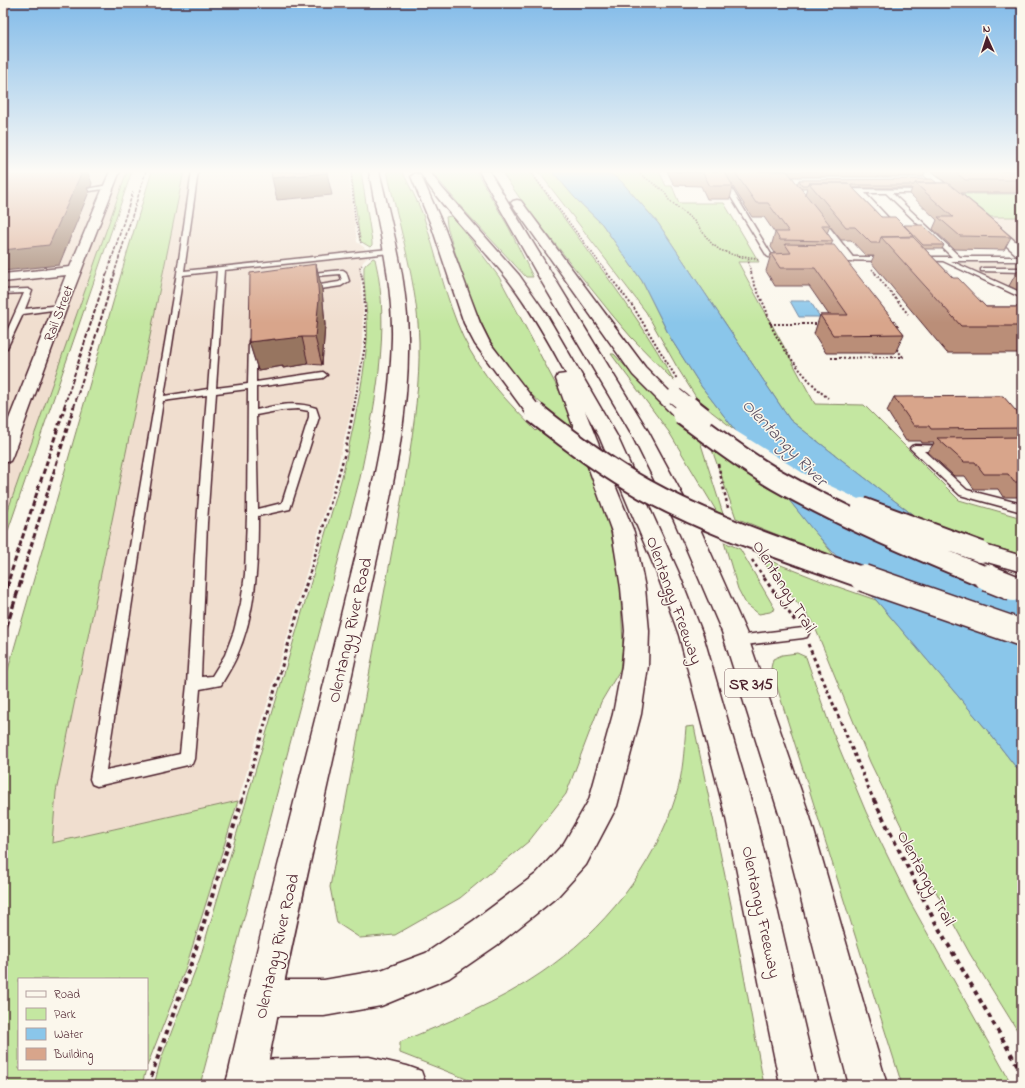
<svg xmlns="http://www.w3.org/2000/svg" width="1025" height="1088" font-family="'Indie Flower',sans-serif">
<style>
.built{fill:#f0decf}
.green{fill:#c4e7a1;stroke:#878366}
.water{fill:#8ac6ea;stroke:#70839e}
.pier{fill:#fbf7ec}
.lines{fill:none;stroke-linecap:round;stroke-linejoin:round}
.service-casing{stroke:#4a1f2b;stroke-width:3}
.minor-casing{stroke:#4a1f2b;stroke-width:3}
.secondary-casing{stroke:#4a1f2b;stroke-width:3}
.motorway-casing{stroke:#4a1f2b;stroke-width:3}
.path-far4{stroke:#4a1f2b;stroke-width:1.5;stroke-dasharray:1.5 1.5;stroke-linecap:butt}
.path-far3{stroke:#4a1f2b;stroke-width:2;stroke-dasharray:2 2;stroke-linecap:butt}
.path-far2{stroke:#4a1f2b;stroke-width:2.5;stroke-dasharray:3 3;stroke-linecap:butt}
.path-far1{stroke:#4a1f2b;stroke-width:3;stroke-dasharray:3.5 3.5;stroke-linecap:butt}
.path{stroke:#4a1f2b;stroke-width:4;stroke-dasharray:4.5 4.5;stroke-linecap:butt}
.service{fill:#fbf7ec;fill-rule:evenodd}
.minor{fill:#fbf7ec;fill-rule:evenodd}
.secondary{fill:#fbf7ec;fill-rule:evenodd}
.motorway{fill:#fbf7ec;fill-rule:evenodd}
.rail-far3{stroke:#4a1f2b;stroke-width:1.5;stroke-dasharray:3.5 1.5;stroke-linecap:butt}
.rail-far2{stroke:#4a1f2b;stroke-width:2;stroke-dasharray:4.5 2;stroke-linecap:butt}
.rail-far1{stroke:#4a1f2b;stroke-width:3;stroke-dasharray:5.5 3;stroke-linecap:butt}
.rail{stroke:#4a1f2b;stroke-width:3.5;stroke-dasharray:7 3.5;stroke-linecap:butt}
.motorway-bridge-far2-casing{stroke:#4a1f2b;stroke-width:18;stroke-linecap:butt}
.motorway-bridge-far1-casing{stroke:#4a1f2b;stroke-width:24;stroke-linecap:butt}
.motorway-bridge-casing{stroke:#4a1f2b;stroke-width:29;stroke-linecap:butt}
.motorway-bridge-far2{stroke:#fbf7ec;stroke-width:16}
.motorway-bridge-far1{stroke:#fbf7ec;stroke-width:20}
.motorway-bridge{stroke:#fbf7ec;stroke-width:26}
.wall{fill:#ba8e78;stroke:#4a1f2b;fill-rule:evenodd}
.shaded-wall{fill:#977461;stroke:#4a1f2b}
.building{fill:#d8a58b;stroke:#4a1f2b}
.labels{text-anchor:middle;stroke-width:3;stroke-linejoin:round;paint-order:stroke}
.far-street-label{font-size:14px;fill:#4a1f2b;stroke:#fbf7ec}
.shield{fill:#fbf7ec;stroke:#7f6065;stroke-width:1}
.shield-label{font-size:16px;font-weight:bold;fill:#4a1f2b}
.street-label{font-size:17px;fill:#4a1f2b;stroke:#fbf7ec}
.water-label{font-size:18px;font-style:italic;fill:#5d5164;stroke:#fbf7ec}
</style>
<rect width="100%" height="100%" fill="#fbf7ec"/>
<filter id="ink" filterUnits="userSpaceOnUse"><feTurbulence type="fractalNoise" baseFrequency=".025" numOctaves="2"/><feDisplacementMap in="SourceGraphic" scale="8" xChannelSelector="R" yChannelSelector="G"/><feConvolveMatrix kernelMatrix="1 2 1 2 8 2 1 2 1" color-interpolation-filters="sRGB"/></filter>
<g filter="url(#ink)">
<path class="built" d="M3,171H127L3,524Z
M184,171H348L357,242L365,248L368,257L363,262L360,269L363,311L362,346L352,407L335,477L238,801L52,843L56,792Z
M927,171H1022V250Z
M946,263H1022V300Z"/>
<path class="green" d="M127,171H132L3,545V524Z
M152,171H184L56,792L52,843L238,801L186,967L147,1066V979H19V1069H146L142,1085H3V687L128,250Z
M351,171H361L372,242V245L370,247L360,241Z
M387,171H402C409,185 417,200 423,215C437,256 445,298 463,337C481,375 507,401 536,431L550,411C536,399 521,386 509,371C478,328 462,275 447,226L446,217L451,216L475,245L499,277L564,400L603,495L620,579L623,645L620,670L601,702L566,794L529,841L460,898L395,935L360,938L337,923L330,887L408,464C414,424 420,383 419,342C418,286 399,226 387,171Z
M431,171H476L509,228L533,277H526L462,208Z
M501,171H530C578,241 634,305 674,381L631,337L613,316L528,210Z
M538,171H552L575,198L602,224L642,281L671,339L701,386L735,430L699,402L677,367L646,312Z
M605,171H659L666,186H672L679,203H724L759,262H738L815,404L864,405L959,500L1022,518V555L967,539L926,525L790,420L658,223L620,180Z
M962,194H1022V217H991Z
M373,258L375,259C392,329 374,409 360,478L200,1085H154L161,1059L200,958L342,477C352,432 363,387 367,341C369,316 363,291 364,267L366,264Z
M611,354H614L643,386L674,417L699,438L723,514L717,512L669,432Z
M711,447L785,495L837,559L736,518Z
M724,542L740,549L775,609L770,612L759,614L746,604L738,589Z
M758,556L824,582L876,600L987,730L1022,775V1038L970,954L911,846L870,762L812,620Z
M797,653L806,657L808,663L830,726L866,812L909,900L1012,1085H902L771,668L773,659L782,655Z
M694,726L731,905L764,1085H476L469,1080L400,1053V1042C448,1022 498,1003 541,973C603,931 654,868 676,796C683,774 684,750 686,727Z"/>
<path class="water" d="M552,171H605L620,180L658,223L790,420L926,525L1022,605V775L987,730L876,600L812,529L785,495L701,386L671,339L642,281L602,224L575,198Z
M790,301H810L820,317H799Z"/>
<path class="pier" d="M731,428L803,473L869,504L933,528L1016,596L777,488Z"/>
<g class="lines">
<g class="service-casing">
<path id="service" d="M192,171H198L184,271L368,251L390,249L393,251L390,253L224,270L216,388L248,384L249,341L250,339H256V382L323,372L327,375L323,378L256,387V410C277,405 295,401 316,408L319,417L290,509L258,516C258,564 256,614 236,658C232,667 226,676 221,685L200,689L194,759L192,764L97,786L92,784L90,779L177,273ZM217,271L208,389L164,396L183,275ZM248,389L247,515L245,574L241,603L234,631L225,655L212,676L201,677L207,523L216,393ZM207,395L197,523L187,684L180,754L106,770L163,401ZM298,409L309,411V417L282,503L258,509L256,415L282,410Z
M715,171H721L771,254L777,257L785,258V260L776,261L767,256Z
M108,185L110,186V188L90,191L87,189Z
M842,189L927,190L928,191L925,193H892L960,257H1022V261H951L1022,293V298L943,261L919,260L918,259L921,257H952L886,193H865L896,226V228H892L858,193L840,192L839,191Z
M839,257H887L890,259L887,261L837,260L836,259Z
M983,268H1022V272L981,271V269Z
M343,270L346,272L349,281L341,286L307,291L303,289L307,287L339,282L342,280L340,274L304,277L301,275L302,274Z
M28,289L32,291L25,309L60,305L64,307L60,309L23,314L7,348L3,350V340L24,293L3,294V290Z
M915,445L948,446L950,448L948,450L945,451H924L967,490L1022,504V512L960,495L912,450L910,448L912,446Z
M803,628L807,629L809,633L807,637L803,638L737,646L733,645L731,641L733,637L737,636Z"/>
</g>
<g class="minor-casing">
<path id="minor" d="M110,171H120L67,307L12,457L10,461L3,463V434L66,275L3,282V274L70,267Z
M775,171H785L852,256L854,259L852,262H844Z
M919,171H930L966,201L960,204L956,203Z
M986,219L990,220L1022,247V257L1018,256L982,224L980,222L982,220Z"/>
</g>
<g class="secondary-casing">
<path id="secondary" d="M369,171H379C392,225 407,280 408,337C410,431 384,522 365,614C332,771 293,927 264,1085H226C260,927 303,772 341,615C363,524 390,432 392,338C393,281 378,226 369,171Z"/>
</g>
<g class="motorway-casing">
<path id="motorway" d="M419,171H429L442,188L519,275L545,312L617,436L678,571L703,635L756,818L818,1085H780L726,818L679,635L656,571L599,436L585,411L634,532L645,588L649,631L648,666L641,714L617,806L586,865L558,896L497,945L449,978L381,1006L324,1016H263L250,1011L245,998L250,985L263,980H324L381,970L426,953L473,921L536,874L564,843L589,800L613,714L622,666L625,631L621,588L612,532L556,379L558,375L566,374C549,342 531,310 509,281C481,245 442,209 419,171Z
M479,171H489L648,431L696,520L746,632L810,817L887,1085H849L780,817L722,632L674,520L630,431L540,279Z
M416,173L421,176L444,227L480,323L490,343L544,413L541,417L535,418L529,417L475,344L464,323L432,227L411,176Z
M517,200L521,201L645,367L688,410L691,414L688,418L682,419L676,418L633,375L511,203L513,201Z
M981,544L1022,556V572L973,558L970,552L973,546Z
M369,1057L407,1066L421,1071L426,1085H229L227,1079L232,1065L246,1060Z"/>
</g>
<path class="path-far4" d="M351,171L355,219L361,243
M530,171L608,274
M639,171L640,174L664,191L669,200L694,221L712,244L720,250L742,258L759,260
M736,255L757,258
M748,259L751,274
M872,269L876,274
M361,274L360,267L362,265"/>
<path class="path-far3" d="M607,273L634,308L677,379
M751,273C754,286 760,296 765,307C768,313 768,319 771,325C779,346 810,385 828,398
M875,273L908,314
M770,324H819
M831,358L903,357L895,347
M354,407L366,340L364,286L361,273"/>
<path class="path-far2" d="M718,464L728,508
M752,560L765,579
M308,579L345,453L354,406"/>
<path class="path-far1" d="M764,578L795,621
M808,644L874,801
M242,801L308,578"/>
<path class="path" d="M874,800L934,920L1022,1073
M148,1085L191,964L242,800"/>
<use href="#service" class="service"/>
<use href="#minor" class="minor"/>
<use href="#secondary" class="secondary"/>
<use href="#motorway" class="motorway"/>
<path class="rail-far3" d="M107,274L133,192
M114,274L146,171"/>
<path class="rail-far2" d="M64,407L107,273
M74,407L115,273"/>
<path class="rail-far1" d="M9,579L65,406
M21,579L74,406"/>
<path class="rail" d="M3,598L10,578
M3,638L22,578"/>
<g class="motorway-bridge-far2-casing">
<path id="motorway-bridge-far2" d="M675,396L689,407"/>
</g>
<g class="motorway-bridge-far1-casing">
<path id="motorway-bridge-far1" d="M688,406L702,417
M535,413C570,441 605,467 644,489C714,528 791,552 866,579
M682,414C713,437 744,461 777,480C845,519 918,549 990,579
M862,508L981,552"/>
</g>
<g class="motorway-bridge-casing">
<path id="motorway-bridge" d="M863,578L1022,633
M988,578L1013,588"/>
</g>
<use href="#motorway-bridge-far2" class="motorway-bridge-far2"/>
<use href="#motorway-bridge-far1" class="motorway-bridge-far1"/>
<use href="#motorway-bridge" class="motorway-bridge"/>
</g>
<path class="wall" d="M667,171H926L923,177H792L797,184L799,180L946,183L932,171H1018L1022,174V193H961L1002,227L1001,228L1011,237L1004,250L954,249L933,229L937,220L910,194L912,188H853L881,217L904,226L944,245L942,249H925L953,278L986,307H1022V353H947L871,262L874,256H866L851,240H841L830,226L827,233L833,241L831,245L904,334L895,353H826L814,334L820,315H829L809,286H775L766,271L771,254L775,253L771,247L775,233L764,217H752L733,187L730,199H707L701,186L674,185ZM801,188H807L805,194Z
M316,264L322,290L325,325L322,365L308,364L283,368V366L258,370L249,342Z
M1022,267V292L1009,286L1019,268Z
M894,397L1022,418V497H1003L998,489H974L965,476H954L928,452L934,443H922L921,441H906L887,411Z"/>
<path class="shaded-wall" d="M78,171H87L92,183L91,187L87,188L89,192L59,265L3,271V250Z
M327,173L332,195L277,200L272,178Z
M316,264L322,290L325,325L322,365L315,337Z
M302,337L308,364L283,368V366L258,370L249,342L275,339Z"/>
<path class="building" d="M3,171H78L81,174L49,245L3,250Z
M271,171H327V173L272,178Z
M675,171H724L733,186H710L703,173L676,172Z
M734,171H787L830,225H821L833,241L780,240L775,232H789L768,203H756Z
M954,171H1018L1022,174V180H965Z
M932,179L937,183H915L914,185H850L848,183H809L808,185H802L799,180Z
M809,183H848L881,217H895L914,236L881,237L879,243H871L855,227H846Z
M915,183H948L1002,227H1000L1011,237L960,236L938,217H953Z
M904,225H923L944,245H923Z
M881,237H913L953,278H958L986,307H1022V326H961Z
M785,244L834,245L904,334L833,335L820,315H848L815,268H780L771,254L791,253Z
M316,264L319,299L315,337H302L275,340V339L249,342L250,273Z
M1003,396L1022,418V428L931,429L929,426H914L894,397Z
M1022,437V482H1014L1008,474H984L975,462H964L937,438Z"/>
</g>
<linearGradient id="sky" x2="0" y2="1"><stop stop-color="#82bbe9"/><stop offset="0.53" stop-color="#fdfbf6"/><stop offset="1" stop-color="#fdfbf6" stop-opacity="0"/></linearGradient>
<rect width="1025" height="323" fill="url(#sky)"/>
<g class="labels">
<g class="far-street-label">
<text transform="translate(58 313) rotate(-69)" y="5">Rail Street</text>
</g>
<rect class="shield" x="725" y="669" width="52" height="28" rx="3"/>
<g class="shield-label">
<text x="751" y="689">SR 315</text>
</g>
<g class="street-label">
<text transform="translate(785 586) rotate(58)" y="6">Olentangy Trail</text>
<text transform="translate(675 600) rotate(70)" y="6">Olentangy Freeway</text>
<text transform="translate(349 630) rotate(-77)" y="6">Olentangy River Road</text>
<text transform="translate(927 878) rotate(62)" y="6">Olentangy Trail</text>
<text transform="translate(762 912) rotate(78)" y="6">Olentangy Freeway</text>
<text transform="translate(276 946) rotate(-77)" y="6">Olentangy River Road</text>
</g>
<g class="water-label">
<text transform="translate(785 442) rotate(46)" y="6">Olentangy River</text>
</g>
</g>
<rect width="1025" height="1088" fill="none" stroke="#fbf7ec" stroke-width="16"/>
<rect x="8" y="8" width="1009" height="1072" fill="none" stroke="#4a1f2b" stroke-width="1.5" filter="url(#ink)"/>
<rect x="18" y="978" width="130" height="92" fill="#fbf7ec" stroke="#b4a19f"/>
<rect x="26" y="991" width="20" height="6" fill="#fbf7ec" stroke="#b4a19f"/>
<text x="54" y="998" font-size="12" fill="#4a1f2b">Road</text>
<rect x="26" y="1008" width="20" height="12" fill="#c4e7a1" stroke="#b4a19f"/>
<text x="54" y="1018" font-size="12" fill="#4a1f2b">Park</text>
<rect x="26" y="1028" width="20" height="12" fill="#8ac6ea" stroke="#b4a19f"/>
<text x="54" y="1038" font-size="12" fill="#4a1f2b">Water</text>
<rect x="26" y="1048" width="20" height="12" fill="#d8a58b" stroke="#b4a19f"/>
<text x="54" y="1058" font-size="12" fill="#4a1f2b">Building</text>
<g transform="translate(987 38) rotate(357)" stroke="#fbf7ec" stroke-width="3" paint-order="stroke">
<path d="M0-3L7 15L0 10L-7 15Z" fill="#4a1f2b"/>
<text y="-6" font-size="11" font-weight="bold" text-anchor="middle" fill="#4a1f2b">N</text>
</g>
</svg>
